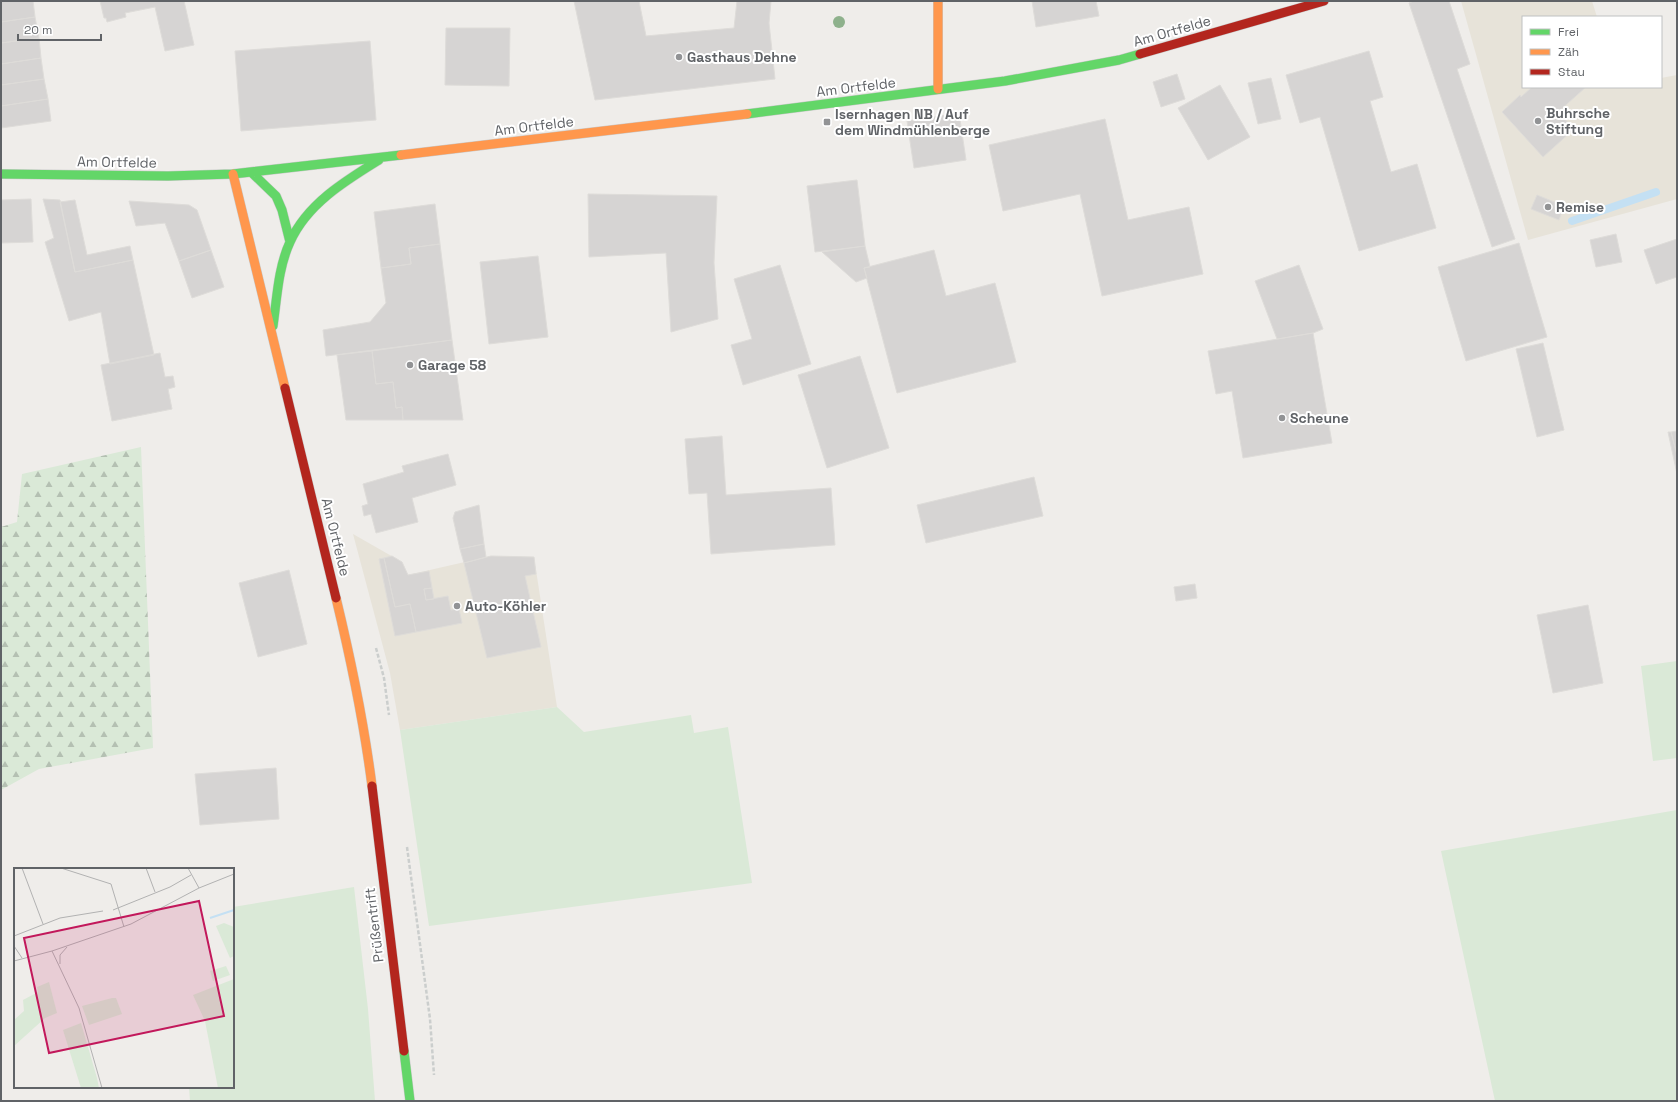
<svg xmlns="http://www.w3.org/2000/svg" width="1678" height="1102" font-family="'Space Grotesk',sans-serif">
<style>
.commercial{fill:#e7e3d9}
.grass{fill:#dae9d7}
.forest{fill:url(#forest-firs)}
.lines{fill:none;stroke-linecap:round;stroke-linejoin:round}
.stream{stroke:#c4e0f3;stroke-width:8}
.building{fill:#d6d4d3;stroke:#dedcd9}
.fast-casing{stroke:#c9c9c9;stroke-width:10}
.slow-casing{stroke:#c9c9c9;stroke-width:10}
.jam-casing{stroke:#c9c9c9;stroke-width:10}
.path{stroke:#cbcecd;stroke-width:2.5;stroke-dasharray:4 2;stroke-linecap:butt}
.fast{stroke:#63d668;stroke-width:9}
.slow{stroke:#ff974d;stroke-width:9}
.jam{stroke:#b3261e;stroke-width:9}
.tree{fill:#8eb18c}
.poi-dot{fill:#929395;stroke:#fff;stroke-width:1.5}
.labels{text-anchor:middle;stroke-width:4;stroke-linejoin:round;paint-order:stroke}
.street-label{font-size:14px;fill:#606367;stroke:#fff}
.poi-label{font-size:14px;font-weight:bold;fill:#606367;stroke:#fff;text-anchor:start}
.inset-river{fill:none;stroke:#c4e0f3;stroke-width:2}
.inset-road{fill:none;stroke:#b2b2b2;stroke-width:1}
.view{fill:#c2185b;fill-opacity:0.15;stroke:#c2185b;stroke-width:2}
.inset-edge{fill:none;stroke:#606367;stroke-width:2}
</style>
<defs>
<pattern id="forest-firs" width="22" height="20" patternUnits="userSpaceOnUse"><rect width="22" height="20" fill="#dae9d7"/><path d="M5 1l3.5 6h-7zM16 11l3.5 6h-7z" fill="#b4c0b2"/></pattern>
</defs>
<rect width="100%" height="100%" fill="#efedea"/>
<path class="commercial" d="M1461,1H1592L1597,17H1523V87H1661V78L1677,75V199L1528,240Z
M353,534L402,562L408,575L491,556L534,557L557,707L400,730L390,673Z"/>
<path class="grass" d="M1677,661V758L1653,761L1641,666Z
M557,707L584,732L691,715L694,733L728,727L752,883L429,926L400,730Z
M1677,810V1101H1495L1441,851Z
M354,887L368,1009L375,1101H190L189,1087H233V907Z"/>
<path class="forest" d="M141,447L153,748L39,769L1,790V527L17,522L22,474Z"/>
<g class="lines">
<path class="stream" d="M1572,221L1656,192"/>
</g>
<path class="building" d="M1,1H33L35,17L1,22Z
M100,1H184L194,45L165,51L155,7L125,13L126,17L107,22L106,18H104Z
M574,1H639L646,36L734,28L737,1H771L769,23L775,79L595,100Z
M1032,1H1096L1099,16L1036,27Z
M1414,1H1449L1470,64L1457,69L1515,239L1492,247L1409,3Z
M35,17L39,38L1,43V22Z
M446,28H510L509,86L445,85Z
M39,38L41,58L1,64V43Z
M370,41L376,120L241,131L235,51Z
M1369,51L1383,97L1370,101L1391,172L1417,164L1436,228L1359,251L1320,117L1300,123L1286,75Z
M41,58L44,79L1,85V64Z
M1177,74L1185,99L1161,107L1153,82Z
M1271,78L1281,119L1258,124L1248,83Z
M44,79L48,99L1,106V85Z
M1220,85L1250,137L1208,160L1178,108Z
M1532,87H1586L1558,112L1574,129L1543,157L1502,112L1520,95L1521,97Z
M48,99L51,121L1,128V106Z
M959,113L966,160L914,168L907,121Z
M1105,119L1128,220L1189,207L1203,274L1102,296L1080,194L1003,211L989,145Z
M857,180L865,246L815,252L807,186Z
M588,194L717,196L714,263L718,319L671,332L666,253L589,257Z
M1537,195L1564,206L1559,220L1531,209Z
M31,199L33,242L1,243V200Z
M43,199L60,200L75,272L133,260L154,355L110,364L101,312L69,321L45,242L54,238Z
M75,200L87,255L130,246L133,260L75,272L60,202Z
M129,201L189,205L197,210L211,250L179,261L165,223L136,226Z
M435,204L440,244L409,248L411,264L381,268L374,212Z
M1616,234L1622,262L1596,267L1590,240Z
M1677,239V277L1656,284L1644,250Z
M1519,243L1547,337L1466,361L1438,267Z
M440,244L452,340L326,356L323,330L370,322L386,303L381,268L411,264L409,248Z
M865,246L870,267L864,268L867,278L856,282L822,252Z
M211,250L224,287L192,298L179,261Z
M934,250L946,296L995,283L1016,362L897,393L864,268Z
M538,256L548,337L489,344L480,262Z
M780,265L811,364L743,385L731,345L752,339L734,279Z
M1299,265L1323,329L1313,333L1277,339L1255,281Z
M1313,333L1332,443L1243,458L1232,391L1216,394L1208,351Z
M452,340L463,420H403L402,407L396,408L393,382L376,384L372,351Z
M1543,343L1564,430L1537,437L1516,349Z
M372,351L376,384L393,382L396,408L402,407L403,420H346L337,355Z
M160,353L165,377L173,376L175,387L168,389L172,409L112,421L101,365Z
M860,356L889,448L827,468L798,375Z
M1677,431V455L1671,432Z
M1668,432H1671L1677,455V474Z
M722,436L726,495L831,488L835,545L711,554L707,493L689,494L685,439Z
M448,454L456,485L412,498L418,522L376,533L371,514L364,516L362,506L368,504L363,484L404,472L402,466Z
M1034,477L1043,516L926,543L917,505Z
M479,505L484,544L460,549L453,518L455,512Z
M484,544L486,557L464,563L460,549Z
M392,556L402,562L408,575L429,571L432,588L424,589L426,600L448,596L451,610L459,609L462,623L416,632L410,604L395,607L384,558Z
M491,556L534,557L536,574L525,576L541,647L487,658L464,563Z
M384,558L395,607L410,604L416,632L395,636L379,559Z
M289,570L307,644L258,657L239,583Z
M1195,584L1197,598L1176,601L1174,587Z
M432,588L434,599L426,600L424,589Z
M1588,605L1603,683L1553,693L1537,615Z
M276,768L279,819L200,825L195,774Z"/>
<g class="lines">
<g class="fast-casing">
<path id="fast" d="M747,114L1005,81L1119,60L1140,54
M251,172L276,196L282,210L290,242
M1,174L168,176L233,174L401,155
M273,326C277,298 278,268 290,242C307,204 345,181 379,160
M404,1051L410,1101"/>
</g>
<g class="slow-casing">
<path id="slow" d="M938,1V89
M401,155L747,114
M233,174L285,388
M336,598C351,660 364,723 372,786"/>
</g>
<g class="jam-casing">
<path id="jam" d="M1140,54L1324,1
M285,388L336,598
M372,786L404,1051"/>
</g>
<path class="path" d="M376,648L384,678L389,715
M407,847L430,1019L434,1075"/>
<use href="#fast" class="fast"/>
<use href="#slow" class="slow"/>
<use href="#jam" class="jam"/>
</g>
<circle class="tree" cx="839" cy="22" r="6"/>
<g class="poi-dot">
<circle cx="679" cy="57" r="4"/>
<circle cx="1538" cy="121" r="4"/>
<rect x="823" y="118" width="8" height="8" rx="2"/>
<circle cx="1548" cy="207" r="4"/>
<circle cx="410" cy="365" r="4"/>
<circle cx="1282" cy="418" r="4"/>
<circle cx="457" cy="606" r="4"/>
</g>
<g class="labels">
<g class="street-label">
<text transform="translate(1172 31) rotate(-16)" y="5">Am Ortfelde</text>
<text transform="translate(856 87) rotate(-7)" y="5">Am Ortfelde</text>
<text transform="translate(534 126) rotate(-7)" y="5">Am Ortfelde</text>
<text transform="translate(117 162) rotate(1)" y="5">Am Ortfelde</text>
<text transform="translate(336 537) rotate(76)" y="5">Am Ortfelde</text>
<text transform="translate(374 925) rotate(-97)" y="5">Prüßentrift</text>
</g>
<g class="poi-label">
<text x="687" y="62">Gasthaus Dehne</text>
<text x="1546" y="118">Buhrsche<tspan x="1546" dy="16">Stiftung</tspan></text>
<text x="835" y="119">Isernhagen NB / Auf<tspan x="835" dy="16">dem Windmühlenberge</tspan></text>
<text x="1556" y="212">Remise</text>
<text x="418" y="370">Garage 58</text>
<text x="1290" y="423">Scheune</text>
<text x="465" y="611">Auto-Köhler</text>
</g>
</g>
<g transform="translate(14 868)">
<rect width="220" height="220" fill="#efedea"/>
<path d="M212,98L216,107L199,113L196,103ZM220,111V220H204L191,153L179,127ZM98,130H102L108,146L75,157L68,138ZM67,155L83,210L85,220H67L49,162Z" fill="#dae9d7"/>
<path d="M210,55L220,59V88L216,90L202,58ZM35,114L43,145L31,150L0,178V152L10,143L9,132L24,124L23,119Z" fill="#dae9d7"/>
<path class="inset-river" d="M196,50L220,42"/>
<path class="inset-road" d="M8,0L29,56M47,0L97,16L110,59M132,0L141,24M174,0L185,20M99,42L156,19L177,7M0,68L46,50L89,43M0,78L8,90M38,83L65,140L88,220M0,93L38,83L117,56L185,20L220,6M46,96V87L53,79"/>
<path class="view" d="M185,33L210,148L35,185L10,70Z"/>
<rect width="220" height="220" class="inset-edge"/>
</g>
<rect width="1678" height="1102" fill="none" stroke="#606367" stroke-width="4"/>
<rect x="1522" y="16" width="140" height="72" fill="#ffffff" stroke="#bfc1c2"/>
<rect x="1530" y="29" width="20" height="6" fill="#63d668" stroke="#bfc1c2"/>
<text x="1558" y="36" font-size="12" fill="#606367">Frei</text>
<rect x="1530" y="49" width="20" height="6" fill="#ff974d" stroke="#bfc1c2"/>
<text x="1558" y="56" font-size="12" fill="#606367">Zäh</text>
<rect x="1530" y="69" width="20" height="6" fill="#b3261e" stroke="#bfc1c2"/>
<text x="1558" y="76" font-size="12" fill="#606367">Stau</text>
<path d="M18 34v6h83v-6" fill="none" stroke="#606367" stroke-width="2"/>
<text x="24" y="34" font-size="12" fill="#606367" stroke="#ffffff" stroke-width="3" paint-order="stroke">20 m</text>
</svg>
